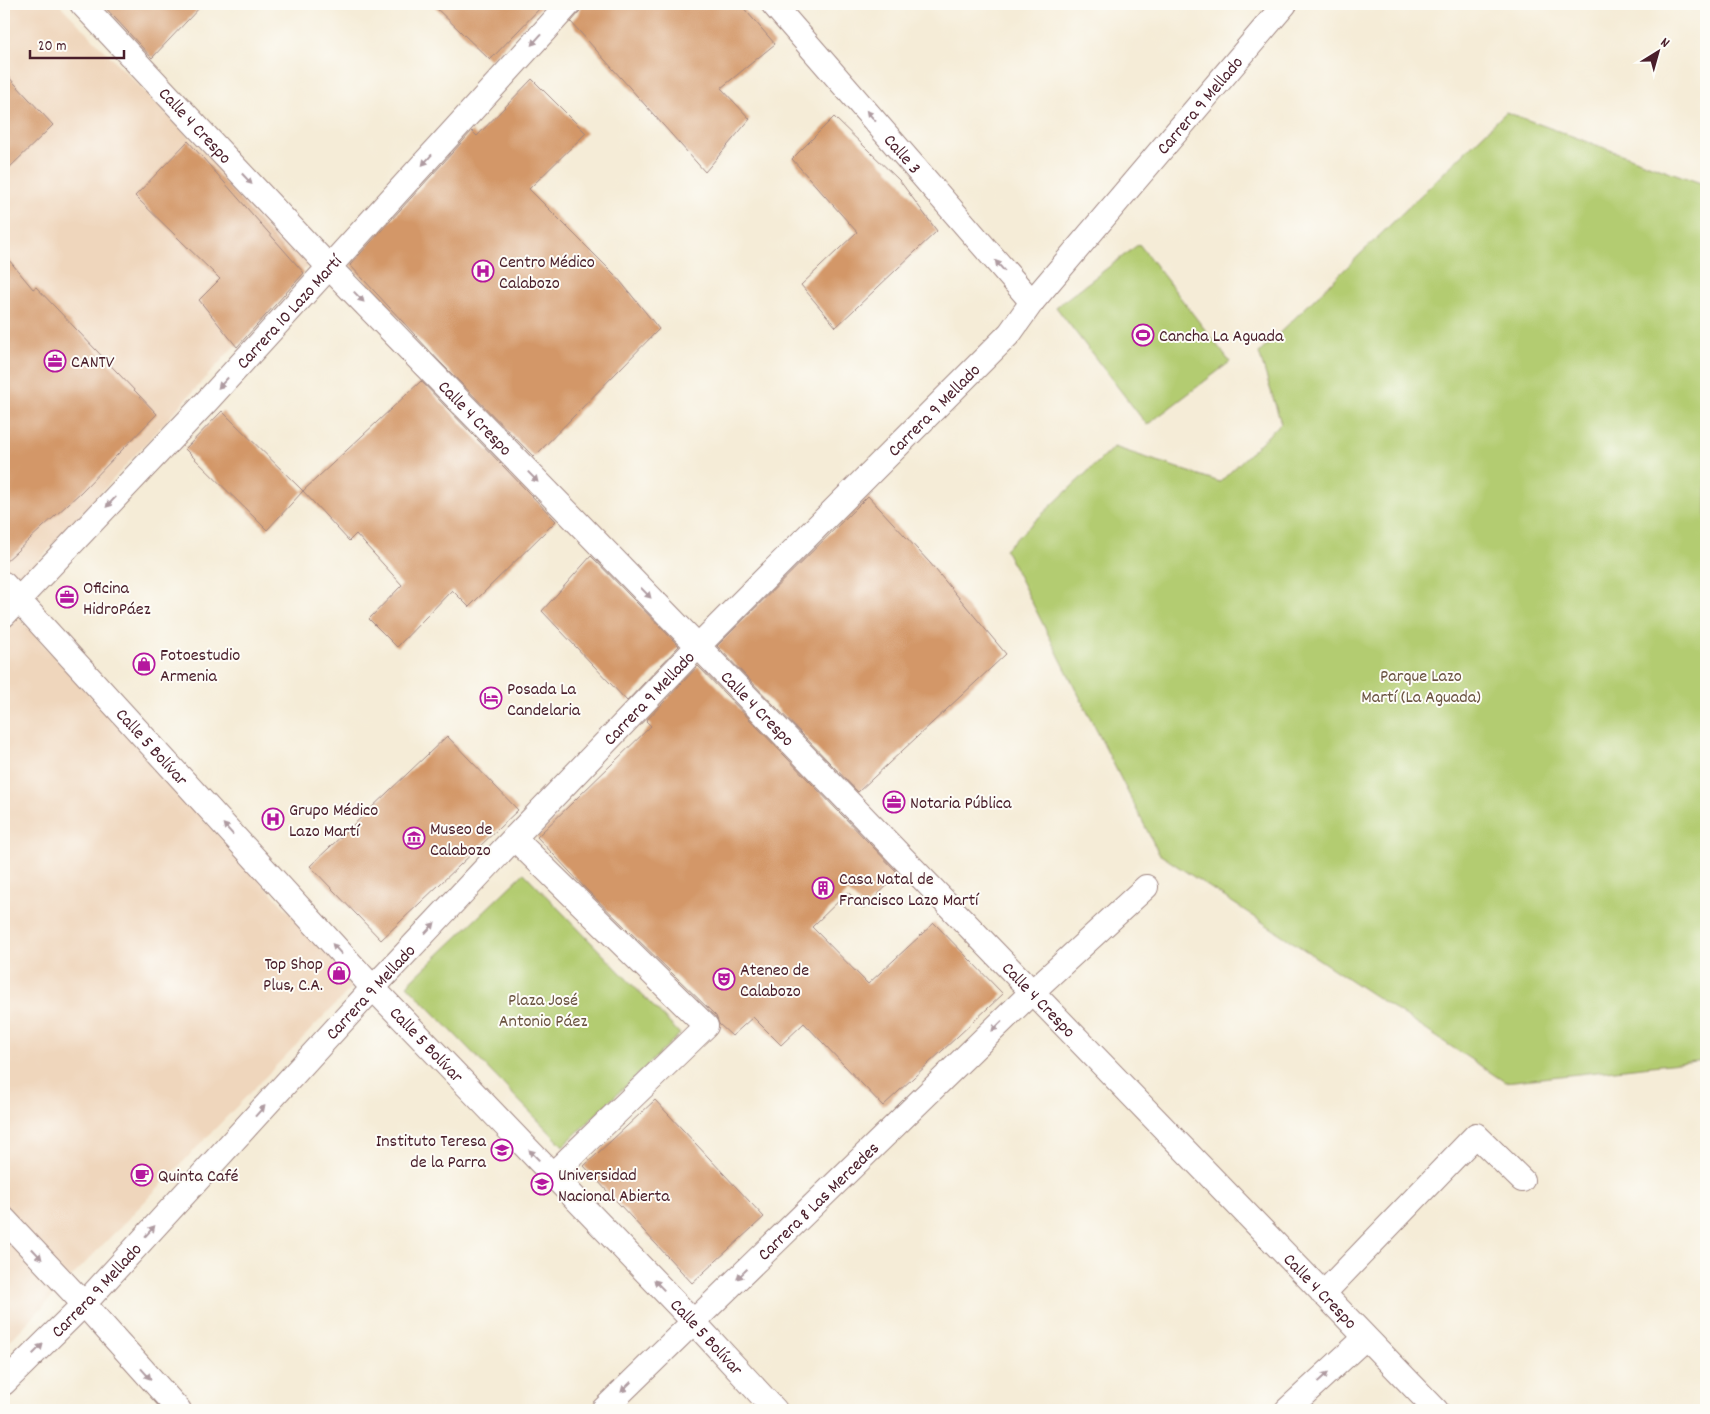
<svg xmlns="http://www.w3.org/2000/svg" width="1710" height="1414" font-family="Dekko,sans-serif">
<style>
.built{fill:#efd6bc}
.green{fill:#b3cc71;stroke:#7e764e}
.building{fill:#d39768}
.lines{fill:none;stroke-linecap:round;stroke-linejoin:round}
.minor-casing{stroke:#a08681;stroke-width:26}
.minor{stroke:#fff;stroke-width:24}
.oneway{fill:#ae9aa0}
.labels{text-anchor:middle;stroke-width:4;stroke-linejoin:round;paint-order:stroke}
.street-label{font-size:18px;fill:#4a1f2b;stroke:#fdfcf7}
.poi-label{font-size:18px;fill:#4a1f2b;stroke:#fdfcf7;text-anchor:start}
.park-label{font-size:18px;fill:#6a5340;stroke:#fdfcf7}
</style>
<rect width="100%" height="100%" fill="#fdfcf7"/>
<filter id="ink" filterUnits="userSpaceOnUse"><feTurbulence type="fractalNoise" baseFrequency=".02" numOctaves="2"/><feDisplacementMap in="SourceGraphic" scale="10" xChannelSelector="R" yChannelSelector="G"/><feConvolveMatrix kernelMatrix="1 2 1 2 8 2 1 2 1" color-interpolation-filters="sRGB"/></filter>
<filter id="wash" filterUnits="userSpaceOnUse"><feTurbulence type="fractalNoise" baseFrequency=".0096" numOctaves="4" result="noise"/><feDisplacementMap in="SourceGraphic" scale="20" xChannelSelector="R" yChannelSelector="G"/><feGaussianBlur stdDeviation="1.12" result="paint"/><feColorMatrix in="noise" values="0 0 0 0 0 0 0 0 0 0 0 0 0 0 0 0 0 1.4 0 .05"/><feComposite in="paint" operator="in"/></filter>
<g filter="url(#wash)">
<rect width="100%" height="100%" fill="#f5ecd7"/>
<path class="built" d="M6,4H59L311,262L4,599V6Z
M4,602L355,984L4,1347Z"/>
<path class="green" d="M1506,112L1706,185V1060L1505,1082L1159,854L1005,549L1114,447L1220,482L1281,423L1259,353Z
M1139,244L1230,362L1147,425L1056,307Z
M524,873L680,1034L563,1146L407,985Z"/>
<g id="blocks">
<path class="building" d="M102,4H203L152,58Z
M432,4H544L490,60Z
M582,4H740L775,44L721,88L750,119L705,172L571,22L579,13Z
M4,72L53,125L4,173Z
M532,79L586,133L529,189L616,276L659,329L534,457L441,363L350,265L472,131L477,136Z
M834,117L900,181L937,231L836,327L801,285L857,232L792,159Z
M188,141L304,273L237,347L199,300L220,279L135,196Z
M4,254L33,289L36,287L157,414L81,492L4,563Z
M421,381L556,521L469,607L452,590L397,647L369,619L402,585L356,534L349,541L303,491Z
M222,411L303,491L267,530L185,449Z
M868,496L930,563L1006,654L858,792L717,646Z
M591,556L679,646L627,701L542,611Z
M698,666L899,874L864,908L848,892L812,927L868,984L934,923L1003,994L883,1106L804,1023L781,1045L753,1017L732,1036L719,1024L716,1016L586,889L537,837L651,726L646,721Z
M447,736L518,810L381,940L310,866Z
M655,1100L764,1217L692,1283L584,1166Z"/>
</g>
</g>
<g filter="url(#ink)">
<use href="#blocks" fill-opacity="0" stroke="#a08681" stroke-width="1"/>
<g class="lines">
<g class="minor-casing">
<g id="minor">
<path id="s1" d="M82,4L329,267L698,646L1436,1410"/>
<path id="s2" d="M773,4L1032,302"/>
<path id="s3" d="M4,584L373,988L693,1321L775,1410"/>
<path id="s4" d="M4,615L207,401L569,4"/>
<path d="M514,838L706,1026L553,1174"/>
<path d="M4,1219L84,1304L179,1410"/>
<path d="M1323,1294L1476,1135L1522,1180"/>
<path id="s5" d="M4,1383L84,1304L373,988L514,838L698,646L1010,333L1032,302L1285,4"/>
<path id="s6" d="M603,1410L1032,992L1146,887"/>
<path d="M1287,1410L1365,1338"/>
</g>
</g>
<use href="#minor" class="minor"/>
</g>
<defs><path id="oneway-solid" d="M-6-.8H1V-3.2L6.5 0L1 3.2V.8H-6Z" transform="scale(1.25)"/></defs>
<g class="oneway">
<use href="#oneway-solid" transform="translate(536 40) rotate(132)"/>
<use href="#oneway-solid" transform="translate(871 116) rotate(-131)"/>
<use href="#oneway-solid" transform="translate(427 160) rotate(132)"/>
<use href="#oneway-solid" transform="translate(247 179) rotate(47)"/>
<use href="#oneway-solid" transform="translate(1000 266) rotate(-131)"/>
<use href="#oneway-solid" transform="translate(359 297) rotate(46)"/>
<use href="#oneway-solid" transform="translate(223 383) rotate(133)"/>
<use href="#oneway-solid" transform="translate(533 477) rotate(46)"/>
<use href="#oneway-solid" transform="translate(111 502) rotate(133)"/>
<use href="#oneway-solid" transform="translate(646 593) rotate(46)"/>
<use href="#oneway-solid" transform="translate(228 829) rotate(-132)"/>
<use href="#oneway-solid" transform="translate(430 928) rotate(-47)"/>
<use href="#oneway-solid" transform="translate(337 949) rotate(-132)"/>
<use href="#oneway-solid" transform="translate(997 1026) rotate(136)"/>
<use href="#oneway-solid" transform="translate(260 1111) rotate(-48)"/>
<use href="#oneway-solid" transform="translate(534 1155) rotate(-134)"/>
<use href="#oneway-solid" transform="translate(150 1231) rotate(-48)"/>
<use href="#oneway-solid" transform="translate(37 1254) rotate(47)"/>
<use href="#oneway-solid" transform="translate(742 1274) rotate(136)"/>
<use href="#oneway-solid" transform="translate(659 1285) rotate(-134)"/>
<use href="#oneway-solid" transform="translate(38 1349) rotate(-45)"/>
<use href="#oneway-solid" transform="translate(146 1374) rotate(48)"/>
<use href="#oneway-solid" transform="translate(1323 1377) rotate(-43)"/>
<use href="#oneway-solid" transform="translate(626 1387) rotate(135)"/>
</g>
</g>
<defs>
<g id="hospital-ring" transform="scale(1.125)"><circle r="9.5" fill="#fdfcf7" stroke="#b5179e" stroke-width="1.5"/><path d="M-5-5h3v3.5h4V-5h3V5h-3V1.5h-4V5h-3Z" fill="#b5179e"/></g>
<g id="stadium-ring" transform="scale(1.125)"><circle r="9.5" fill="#fdfcf7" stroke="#b5179e" stroke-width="1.5"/><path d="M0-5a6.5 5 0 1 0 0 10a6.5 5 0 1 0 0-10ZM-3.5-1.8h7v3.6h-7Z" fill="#b5179e"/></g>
<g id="office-ring" transform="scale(1.125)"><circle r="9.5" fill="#fdfcf7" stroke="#b5179e" stroke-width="1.5"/><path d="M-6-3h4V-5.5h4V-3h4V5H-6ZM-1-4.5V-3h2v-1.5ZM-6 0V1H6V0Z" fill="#b5179e"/></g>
<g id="shop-ring" transform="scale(1.125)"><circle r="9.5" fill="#fdfcf7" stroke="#b5179e" stroke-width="1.5"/><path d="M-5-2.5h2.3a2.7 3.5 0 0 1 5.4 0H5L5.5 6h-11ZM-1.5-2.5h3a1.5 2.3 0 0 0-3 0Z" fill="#b5179e"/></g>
<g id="hotel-ring" transform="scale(1.125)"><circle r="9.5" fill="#fdfcf7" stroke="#b5179e" stroke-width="1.5"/><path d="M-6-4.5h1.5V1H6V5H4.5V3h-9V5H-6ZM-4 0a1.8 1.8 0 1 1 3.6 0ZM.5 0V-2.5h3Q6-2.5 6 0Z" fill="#b5179e"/></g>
<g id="museum-ring" transform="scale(1.125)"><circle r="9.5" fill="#fdfcf7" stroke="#b5179e" stroke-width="1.5"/><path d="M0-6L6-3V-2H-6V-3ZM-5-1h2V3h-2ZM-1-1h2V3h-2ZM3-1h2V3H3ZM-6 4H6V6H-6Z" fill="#b5179e"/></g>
<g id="building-ring" transform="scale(1.125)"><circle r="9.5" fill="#fdfcf7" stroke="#b5179e" stroke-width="1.5"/><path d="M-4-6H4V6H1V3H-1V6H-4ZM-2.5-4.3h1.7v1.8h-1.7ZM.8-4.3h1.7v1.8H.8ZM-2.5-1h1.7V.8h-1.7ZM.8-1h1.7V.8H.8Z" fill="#b5179e"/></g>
<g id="theatre-ring" transform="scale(1.125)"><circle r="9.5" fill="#fdfcf7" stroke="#b5179e" stroke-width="1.5"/><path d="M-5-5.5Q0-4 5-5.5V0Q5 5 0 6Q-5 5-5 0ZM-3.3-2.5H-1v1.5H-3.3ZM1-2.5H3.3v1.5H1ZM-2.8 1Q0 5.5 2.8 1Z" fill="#b5179e"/></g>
<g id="school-ring" transform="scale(1.125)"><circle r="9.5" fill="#fdfcf7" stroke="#b5179e" stroke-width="1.5"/><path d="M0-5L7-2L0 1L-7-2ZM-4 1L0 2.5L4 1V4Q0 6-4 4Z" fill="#b5179e"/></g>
<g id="cafe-ring" transform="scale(1.125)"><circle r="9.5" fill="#fdfcf7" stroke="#b5179e" stroke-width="1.5"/><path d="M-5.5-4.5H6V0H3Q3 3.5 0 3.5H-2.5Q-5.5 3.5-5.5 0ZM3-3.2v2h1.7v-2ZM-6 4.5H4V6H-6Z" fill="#b5179e"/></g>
<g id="university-ring" transform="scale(1.125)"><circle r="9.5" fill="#fdfcf7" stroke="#b5179e" stroke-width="1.5"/><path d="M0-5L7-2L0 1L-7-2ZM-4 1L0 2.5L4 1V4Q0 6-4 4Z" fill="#b5179e"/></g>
</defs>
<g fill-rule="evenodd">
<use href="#hospital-ring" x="483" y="271"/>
<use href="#stadium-ring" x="1143" y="335"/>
<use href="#office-ring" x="55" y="361"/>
<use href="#office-ring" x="67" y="597"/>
<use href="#shop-ring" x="144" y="664"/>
<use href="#hotel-ring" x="491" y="698"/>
<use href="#office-ring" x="894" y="802"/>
<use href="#hospital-ring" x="273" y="819"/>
<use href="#museum-ring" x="414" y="838"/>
<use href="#building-ring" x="823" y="888"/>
<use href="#shop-ring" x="339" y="973"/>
<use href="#theatre-ring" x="724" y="979"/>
<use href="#school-ring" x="502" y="1150"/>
<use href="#cafe-ring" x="142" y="1175"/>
<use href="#university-ring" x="542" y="1184"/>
</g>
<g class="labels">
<g class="street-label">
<text dy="6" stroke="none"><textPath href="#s5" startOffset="1751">Carrera 9 Mellado</textPath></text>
<text dy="6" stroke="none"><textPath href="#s1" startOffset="166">Calle 4 Crespo</textPath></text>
<text dy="6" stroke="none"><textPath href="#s2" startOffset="198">Calle 3</textPath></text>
<text dy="6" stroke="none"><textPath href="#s4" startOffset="416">Carrera 10 Lazo Martí</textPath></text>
<text dy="6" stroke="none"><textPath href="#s5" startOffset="1346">Carrera 9 Mellado</textPath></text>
<text dy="6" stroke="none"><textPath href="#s1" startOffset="571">Calle 4 Crespo</textPath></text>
<text dy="6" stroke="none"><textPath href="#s5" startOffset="941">Carrera 9 Mellado</textPath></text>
<text dy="6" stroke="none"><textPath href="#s1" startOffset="976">Calle 4 Crespo</textPath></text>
<text dy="6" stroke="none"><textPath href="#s3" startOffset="220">Calle 5 Bolívar</textPath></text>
<text dy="6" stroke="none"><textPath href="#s5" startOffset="536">Carrera 9 Mellado</textPath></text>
<text dy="6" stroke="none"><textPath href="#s1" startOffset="1381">Calle 4 Crespo</textPath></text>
<text dy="6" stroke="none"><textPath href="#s3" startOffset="625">Calle 5 Bolívar</textPath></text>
<text dy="6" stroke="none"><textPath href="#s6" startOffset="300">Carrera 8 Las Mercedes</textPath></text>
<text dy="6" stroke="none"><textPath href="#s5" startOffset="131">Carrera 9 Mellado</textPath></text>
<text dy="6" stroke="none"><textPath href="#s1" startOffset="1786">Calle 4 Crespo</textPath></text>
<text dy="6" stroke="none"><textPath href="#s3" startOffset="1030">Calle 5 Bolívar</textPath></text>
</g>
<g class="poi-label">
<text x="499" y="267">Centro Médico<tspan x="499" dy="21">Calabozo</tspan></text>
<text x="1159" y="341">Cancha La Aguada</text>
<text x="71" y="367">CANTV</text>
<text x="83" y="593">Oficina<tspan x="83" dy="21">HidroPáez</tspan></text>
<text x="160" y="660">Fotoestudio<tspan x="160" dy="21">Armenia</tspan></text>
<text x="507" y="694">Posada La<tspan x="507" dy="21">Candelaria</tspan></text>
<text x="910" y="808">Notaria Pública</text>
<text x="289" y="815">Grupo Médico<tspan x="289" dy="21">Lazo Martí</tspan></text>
<text x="430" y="834">Museo de<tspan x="430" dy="21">Calabozo</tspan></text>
<text x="839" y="884">Casa Natal de<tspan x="839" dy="21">Francisco Lazo Martí</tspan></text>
<text x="323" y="969" text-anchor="end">Top Shop<tspan x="323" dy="21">Plus, C.A.</tspan></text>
<text x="740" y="975">Ateneo de<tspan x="740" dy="21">Calabozo</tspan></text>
<text x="486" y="1146" text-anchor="end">Instituto Teresa<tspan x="486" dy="21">de la Parra</tspan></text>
<text x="558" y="1180">Universidad<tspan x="558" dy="21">Nacional Abierta</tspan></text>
<text x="158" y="1181">Quinta Café</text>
</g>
<g class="park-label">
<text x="1421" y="681">Parque Lazo<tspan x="1421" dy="21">Martí (La Aguada)</tspan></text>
<text x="543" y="1005">Plaza José<tspan x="543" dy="21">Antonio Páez</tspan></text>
</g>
</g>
<rect width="1710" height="1414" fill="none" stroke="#fdfcf7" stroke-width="20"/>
<g transform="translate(1658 52) rotate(37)" stroke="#fdfcf7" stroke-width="4" paint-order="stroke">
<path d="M0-4L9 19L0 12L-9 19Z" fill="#4a1f2b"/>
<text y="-8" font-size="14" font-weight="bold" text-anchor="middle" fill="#4a1f2b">N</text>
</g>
<path d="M30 50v8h94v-8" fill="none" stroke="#4a1f2b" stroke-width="2.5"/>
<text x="38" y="50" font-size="15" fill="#4a1f2b" stroke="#fdfcf7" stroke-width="4" paint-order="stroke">20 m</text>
</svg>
